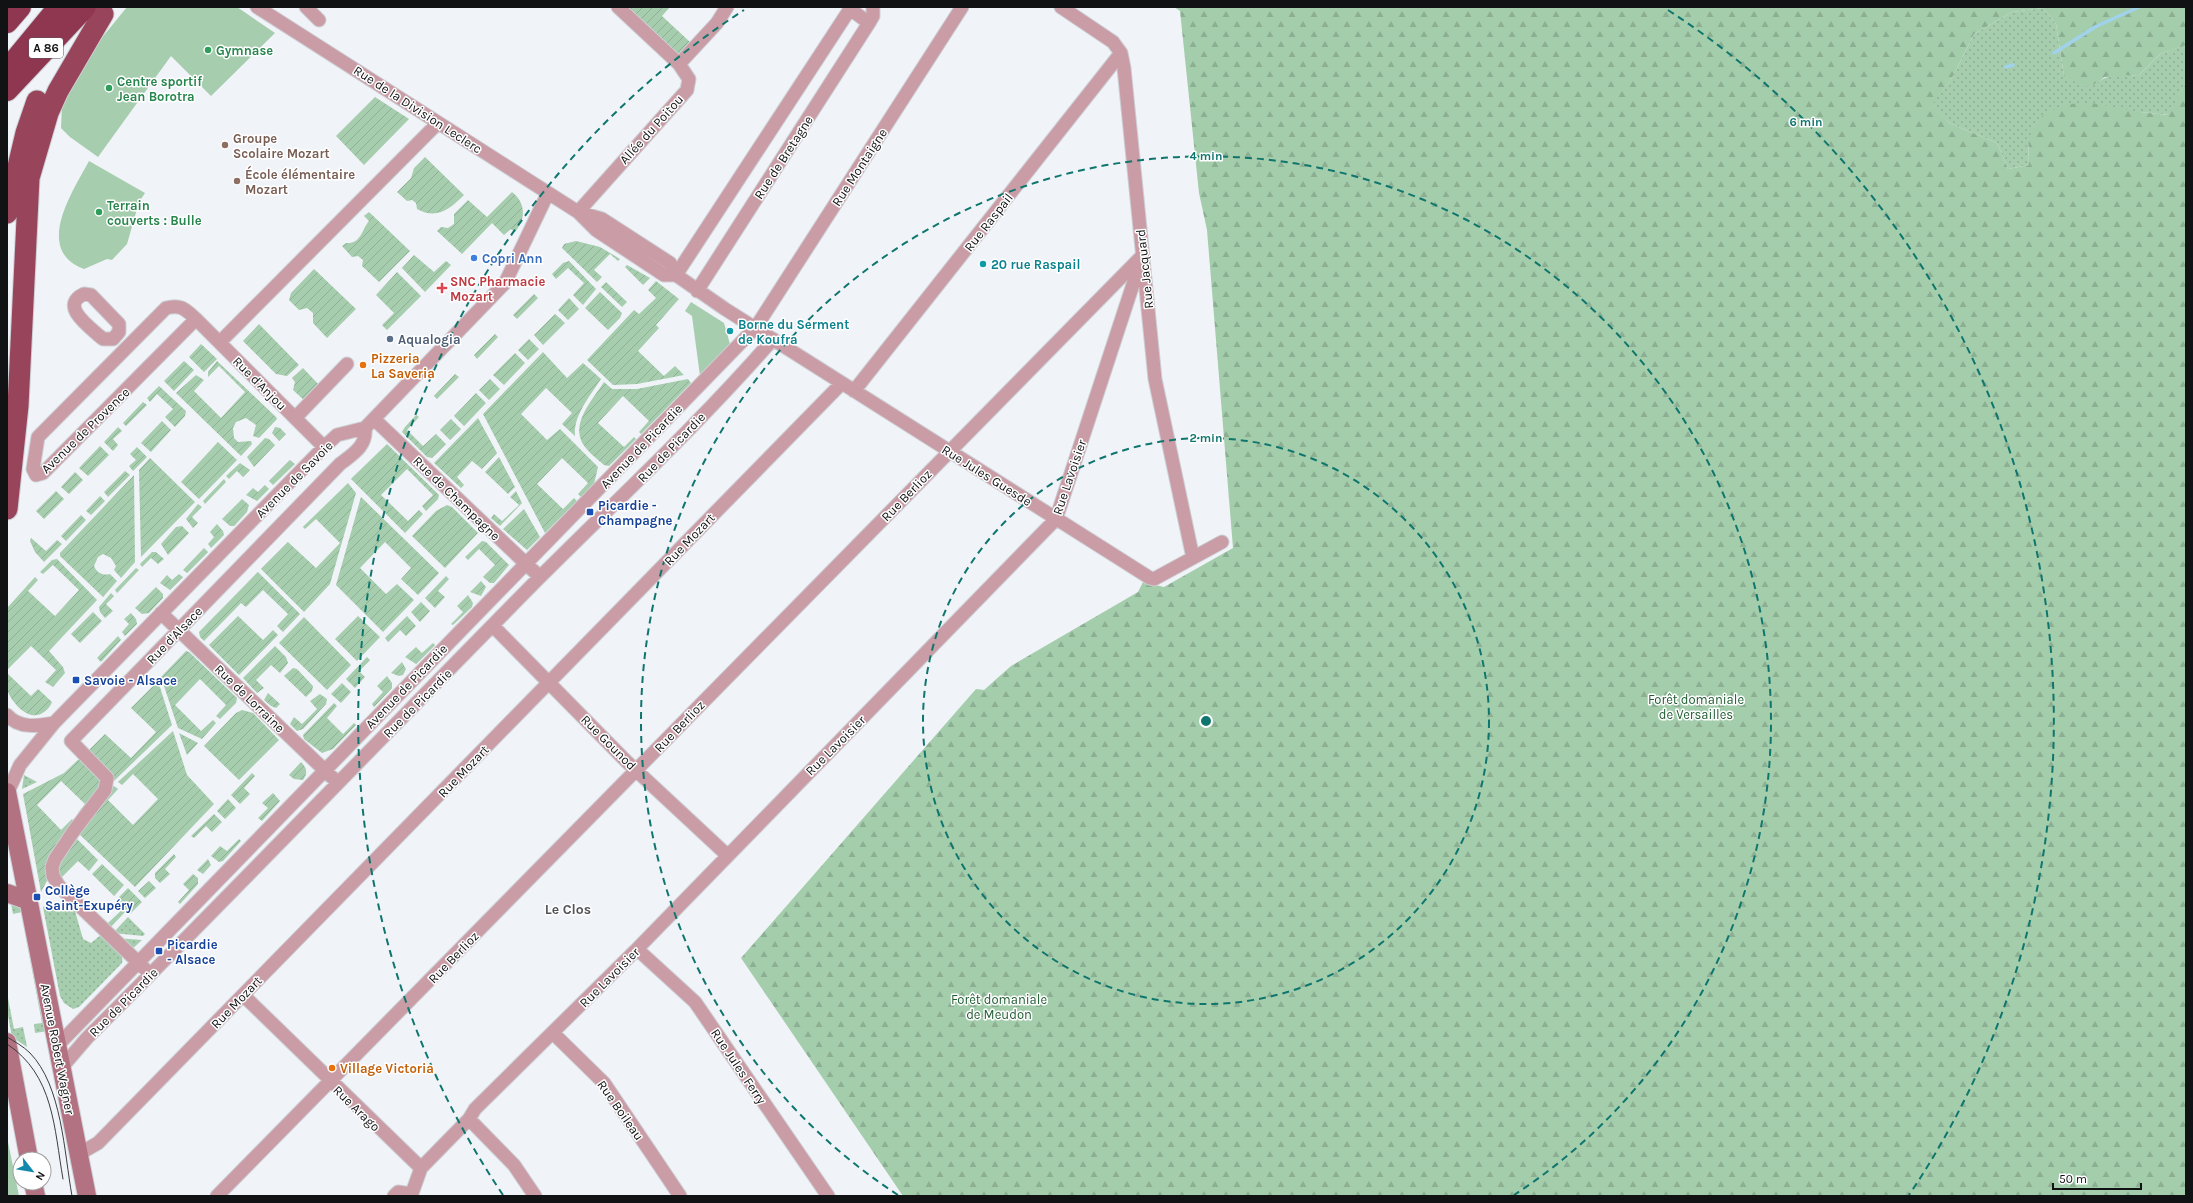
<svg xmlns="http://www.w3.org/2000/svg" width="2193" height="1203" font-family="Karla,sans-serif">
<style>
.grass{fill:url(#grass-dots)}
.forest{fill:url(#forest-firs)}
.park{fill:#a6cdad}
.garden{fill:url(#garden-furrows)}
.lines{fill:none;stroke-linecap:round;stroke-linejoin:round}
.stream{stroke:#a0d2eb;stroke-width:3.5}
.minor-casing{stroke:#cccfd4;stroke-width:15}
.secondary-casing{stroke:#cccfd4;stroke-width:20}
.trunk-casing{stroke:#cccfd4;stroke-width:23}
.motorway-casing{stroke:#cccfd4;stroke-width:24}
.minor{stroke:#ca9da6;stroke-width:13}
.secondary{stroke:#b37281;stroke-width:18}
.trunk{stroke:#98455c;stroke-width:21}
.motorway{stroke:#8f3751;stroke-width:22}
.tram{stroke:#3c3d40;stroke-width:1}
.ring{fill:none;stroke:#0f766e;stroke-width:2;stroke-dasharray:7 5}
.leisure-dot{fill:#2e9e5b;stroke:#fff;stroke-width:1.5}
.education-dot{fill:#8d6e63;stroke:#fff;stroke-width:1.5}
.shop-dot{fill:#3f7fe0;stroke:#fff;stroke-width:1.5}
.culture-dot{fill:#0f9aa8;stroke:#fff;stroke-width:1.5}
.health-dot{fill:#e0444e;stroke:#fff;stroke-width:1.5}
.service-dot{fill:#5c6f8a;stroke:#fff;stroke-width:1.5}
.food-dot{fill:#e8710a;stroke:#fff;stroke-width:1.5}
.transit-dot{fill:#1a4fb4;stroke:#fff;stroke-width:1.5}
.labels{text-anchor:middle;stroke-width:3;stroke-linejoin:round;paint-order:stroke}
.shield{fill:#fff;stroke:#58595a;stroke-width:1}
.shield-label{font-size:12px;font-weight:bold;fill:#111214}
.leisure-label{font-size:13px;font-weight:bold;fill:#27864d;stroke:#fff;text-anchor:start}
.street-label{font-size:13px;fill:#111214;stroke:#fff}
.education-label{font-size:13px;font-weight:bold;fill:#785e54;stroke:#fff;text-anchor:start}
.shop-label{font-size:13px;font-weight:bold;fill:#366cbe;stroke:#fff;text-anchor:start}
.culture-label{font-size:13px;font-weight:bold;fill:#0d838f;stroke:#fff;text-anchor:start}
.health-label{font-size:13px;font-weight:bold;fill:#be3a42;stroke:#fff;text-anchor:start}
.service-label{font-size:13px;font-weight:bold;fill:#4e5e75;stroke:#fff;text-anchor:start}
.food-label{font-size:13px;font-weight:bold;fill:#c56008;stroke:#fff;text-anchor:start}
.transit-label{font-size:13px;font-weight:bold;fill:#164399;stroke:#fff;text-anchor:start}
.park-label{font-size:13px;fill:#205c32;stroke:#fff}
.neighbourhood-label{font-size:14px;font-weight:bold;fill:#515357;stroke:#fff}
.centre{fill:#0f766e;stroke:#fff;stroke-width:2}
.ring-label{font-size:12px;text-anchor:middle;font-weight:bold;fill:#0f766e;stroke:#fff;stroke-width:3;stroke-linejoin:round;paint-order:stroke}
</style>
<defs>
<pattern id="grass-dots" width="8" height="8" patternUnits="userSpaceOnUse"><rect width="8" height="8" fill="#a6cdad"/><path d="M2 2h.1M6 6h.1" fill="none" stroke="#8eaf94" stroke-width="1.8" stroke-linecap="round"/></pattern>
<pattern id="forest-firs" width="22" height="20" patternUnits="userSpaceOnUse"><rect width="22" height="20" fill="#a4cdac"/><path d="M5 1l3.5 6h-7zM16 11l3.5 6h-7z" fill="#8caf93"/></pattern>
<pattern id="garden-furrows" width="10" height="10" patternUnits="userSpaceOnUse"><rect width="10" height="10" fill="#a6cdad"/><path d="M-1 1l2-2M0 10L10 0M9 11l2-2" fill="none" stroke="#8eaf94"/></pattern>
</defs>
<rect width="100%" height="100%" fill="#f0f3f8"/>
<path class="grass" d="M2043,8L2056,24L2064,76L2095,84C2109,73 2121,74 2138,76L2160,54L2185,45L2186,83L2169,115L2140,112L2028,138L2029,165L2008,169L1997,143L1949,123L1930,106L1952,78L1974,34L2012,12Z
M24,775L37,782L22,789Z
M11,904L22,905V912L13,914Z
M73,904L83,939L91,943L102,934C110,942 125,950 122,963L79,1007L73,1009L64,1003L60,996L43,907L47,905Z
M128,917L145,934L143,936L113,933Z
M29,931L48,1031L35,1033L34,1024L42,1023L25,932Z
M116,938L142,940L130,951Z
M7,993L14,1029L23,1027L27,1047L12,1037L7,1010Z"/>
<path class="forest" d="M1174,7H2186V45L2160,54L2138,76L2125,75L2105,77L2095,84L2084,87L2064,76L2056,24L2043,8L2012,12L1974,34L1952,78L1931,106L1949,123L1997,143L2008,169L2029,165L2028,138L2043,115L2065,104L2092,103L2140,112L2168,115L2186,83V1196H903L741,958L976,689L984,690L1011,666L1138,592L1143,582L1164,587L1233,548L1207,230L1199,193L1180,11Z"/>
<path class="park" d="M127,7H237L275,33L211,96L171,56L98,157L70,137L61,128L62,105L96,45Z
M89,161L145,193L139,202L127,244L112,260L107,259L84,269C33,250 73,191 89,161Z
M691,302L724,323L730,344L700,376L692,316L685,311Z
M7,1137L19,1196H7Z"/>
<path class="garden" d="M622,7H670L662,16L690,42L700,32L679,61Z
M375,97L409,119L364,165L336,136Z
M425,157L464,195C450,209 437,220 417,209L416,203L412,200L407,201L397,192L411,178L414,168Z
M512,192C526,203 526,219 515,232L511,229L504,235L492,223L462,254L437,231L441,227L448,228L454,224V214L468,200L487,217Z
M369,212L410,251L379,282L362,266L363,260L358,256L352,257L342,246L346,243C361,244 361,231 369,221L364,216Z
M576,241L600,247L620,259L618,261L610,254L594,270L602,277L597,282L562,248L564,244Z
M414,255L434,272L446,261L451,265L425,292L402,268Z
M569,261L596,289L583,305L573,295L584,283L568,268L556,279L552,274L563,263Z
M627,265L650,278L643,285L625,267Z
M314,269L356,309L327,338L313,323V313L307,308L299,310L289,300L291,293Z
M397,272L421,296L387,330L382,325L394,313L376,295Z
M656,281L679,299L656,325L659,328L638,351L664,376L675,366L684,375L637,384L613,385L587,360L634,310L639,314L656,298L648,290Z
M606,282L627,302L622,307L601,287Z
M600,292L622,313L620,318L608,330L585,308Z
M534,294L538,298L517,319L513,315Z
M569,298L579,309L568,320L558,310Z
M555,314L565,323L543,345L534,335Z
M259,324L299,365L287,376L276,374L243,341Z
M495,334L498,337L477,359L474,355Z
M529,339L539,349L528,360L518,350Z
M201,344L217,359L204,372L189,357Z
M543,352L567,378L583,363L601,379C590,396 573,416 575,436L562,424L572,413L546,388L521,414L547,440L560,429L598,467L594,484L581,497L578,494L588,483L562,458L537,484L563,509L574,498L577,501L545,533L483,414Z
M515,353L525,363L504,385L493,375Z
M184,361L194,370L174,391L164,381Z
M217,361L276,417L277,419L259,438L253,436L256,425L246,418L236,422L233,428L234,438L238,442L251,441L252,444L241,456L176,393L196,375L204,380L194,391L221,418L245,392L219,366L208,377V372Z
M303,368L320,386L306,402L293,390L295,382L292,378Z
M455,374L459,377L437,399L434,396Z
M490,379L500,389L489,400L479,390Z
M688,379L691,383L641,434L639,432L649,421L623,396L598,423L624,447L634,437L636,439L609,466L604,465C597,459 584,449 581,440C573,420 594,398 604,382L612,389H637Z
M159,386L186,411L185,416L175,427L165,417L173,409L157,394L150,402L147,398Z
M476,393L486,403L464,426L454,416Z
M143,402L147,405L126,426L123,423Z
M416,415L419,417L407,430L423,446L436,434L446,444L432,458L427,457L402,432L405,427Z
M478,418L497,453L482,469L472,461L457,477L464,485L461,488L434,463Z
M451,419L461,429L450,440L440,430Z
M162,421L171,430L151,452L141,443Z
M118,427L122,431L113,439L118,445L113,451L104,442Z
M275,427L280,428L286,434L279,441L272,433Z
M265,438L269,439L275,445L254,467L247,457Z
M218,442L237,460L199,499L181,482Z
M387,444L439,495L438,499L426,511L422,506L433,495L407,469L381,495L408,521L419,510L423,514L405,533L351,479Z
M100,446L109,455L88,476L79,468Z
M137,447L147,457L133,471L129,466L136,460L130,454Z
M499,457L515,487L508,494L485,472Z
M150,458L195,502L141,557L139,470Z
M290,460L295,464L273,485L269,481Z
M240,463L250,470L243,477L237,471L229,479L226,476Z
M125,471L130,475L108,497L104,492Z
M75,472L83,480L69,494L61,487Z
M134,475L135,562L121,578L114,570L116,566L111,558L103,554L98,557L94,566C97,573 103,576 110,574L117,581L103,597L60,556V553Z
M224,479L226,482L205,504L203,501Z
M348,483L356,493L330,584L304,612L261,569L288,542L316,568L340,543L316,519L305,529L303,527Z
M265,485L269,489L257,501L246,495L253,488L258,492Z
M56,491L64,499L44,519L36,511Z
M516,491L522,503L500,526L491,518L494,514L502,521L519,505L510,497Z
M100,496L105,501L91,515L86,511Z
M361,497L439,573L418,595L401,579L411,568L385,542L360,568L386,594L397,584L414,600L383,632L336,585Z
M242,499L249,505L247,512L234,526H230L222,519Z
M198,504L202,507L192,517L198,523L193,528L186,519Z
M447,505L452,507L478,533L445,568L412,536L436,511Z
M524,509L540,537L527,550L503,529Z
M81,515L86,520L66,541L61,536Z
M217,524L223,531L224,535L211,548L208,544L214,537L210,532Z
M182,526L189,533L168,555L161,544L176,527Z
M31,538L46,551L57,540L62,544L44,562L35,552L30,541Z
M482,541L486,542L509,565L494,583H490L483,577L495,565L479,549L468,560L465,557Z
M204,548L208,552L187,573L183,570Z
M152,552H156L164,559L158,564L151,558L142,567L140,564Z
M57,559L97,600L49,651L63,667L65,673L53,687L45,682L56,670L31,646L7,670L8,607L35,577L38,580L28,591L55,616L79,590L53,565L43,574L40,572L52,560Z
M136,568L139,570L117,593L115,590Z
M258,572L300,614L283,632L277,626L288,614L263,590L246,607L241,603L204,641L200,637L199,632Z
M179,574L183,577L170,590L160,583L167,575L172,580Z
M446,576L449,579L438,591L445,597L435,608L425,598Z
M481,581L486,587L481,596L470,592Z
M156,587L163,594V598L149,613L142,614L135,608Z
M111,593L114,596L106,604L113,611L105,618L100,612L99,607Z
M468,595L473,603L472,607L453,625L451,624L463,612L457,606Z
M421,602L430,611L420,622L411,612Z
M93,612L102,621L80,643L71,634Z
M131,613L136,619L137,624L125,636L122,632L129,624L124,619Z
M238,616L263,640L273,630L278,635L239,675L209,645Z
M358,616L380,637L357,661L335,639Z
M407,616L416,626L406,636L400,630L388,642L385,638Z
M304,617L351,665L327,690L279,643Z
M118,636L121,640L101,662L97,658Z
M433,643L435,645L416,664L405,657L416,647L422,653Z
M275,646L286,657L288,663L280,673L271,665L256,680L264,688L257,693L243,678Z
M186,651L189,652L237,698L236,703L220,719L216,716L226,705L200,679L175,705L201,731L213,720L216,723L202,739L178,728L161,677Z
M367,657L370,660L359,671L365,677L355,688L346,679Z
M402,662L406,669L403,675L399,676L391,673Z
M293,668L297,669L313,686L312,691L306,697L284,676Z
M7,673L31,696L38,689L52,702C50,707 48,709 44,712C30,723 13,704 8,692C6,686 7,679 7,673Z
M387,676L392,683V688L374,707L372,704L383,692L377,686Z
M158,681L172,725L114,781L86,753L105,734L131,758L156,732L131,708Z
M342,683L351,692L341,703L331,694Z
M268,693L280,704L276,708L271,706L264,700Z
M320,694L327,699L326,704L303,729L297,731L290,724L294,717L302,724L317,709L310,701Z
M334,703L337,706L327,718L343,734L354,723L356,725L333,749L322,753L304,739L303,735Z
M242,710L253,713L279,740L239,780L204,746L236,713Z
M173,731L187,775L214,804L135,887L79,834L114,786L118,789L108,800L133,825L158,799L133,774L122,785L118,782Z
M179,733L198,743L187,755Z
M82,756L103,783L80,814L78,813L85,804L61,781L37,805L61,830L72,819L74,822L47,860L48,879L41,892L23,794L64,773Z
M301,762C307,768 308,773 303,780L294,779L289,775Z
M252,773L255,776L244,788L250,794L240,804L231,795Z
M273,793L280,801L262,821L258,818L268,808L262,803Z
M228,799L236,808L225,819L217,811Z
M214,814L222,822L212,832L206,826L194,838L191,836Z
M75,837L98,860L89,871L78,861L61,878L70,887L67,890L55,871Z
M239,839L241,841L223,861L219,862L211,856L220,846L227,851Z
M174,854L176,857L165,869L170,874L160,883L155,878V873Z
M208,859L211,865L203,874L197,870Z
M102,864L124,885L114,896L92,874Z
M193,874L198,878V884L180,904L178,902L189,890L183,884Z
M149,881L156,888L145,898L138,891Z
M128,888L142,902L130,914L126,911L108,930L100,923L104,919L108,923L125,907L117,899Z"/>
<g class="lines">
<path class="stream" d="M2054,53L2095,27L2139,7
M2006,67L2013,65"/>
<g class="minor-casing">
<path id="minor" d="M257,7L578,212L596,230L664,275H676
M306,7L319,20
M852,7L850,9L869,23
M1061,7L1113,42L1121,53L1124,68L1155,379L1193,558
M679,64L717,23L727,7
M578,212L602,219L670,263L676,275L725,309L1150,578L1154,579L1222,542
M578,212L687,90L689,79L679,64L618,7
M676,275L850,9L849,7
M697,291L869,23L873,16V7
M84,294L91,295L119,324V332L113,339H103C91,328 58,306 84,294Z
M196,319L43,473L36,475L33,469L38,437L166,308C181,304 185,309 196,319L324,447
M220,342L438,123
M854,391L1121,53
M295,418L347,364
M374,419L540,577
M161,613L338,783
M493,626L626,761L727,855
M7,715C19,729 38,726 54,723
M7,794L20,765L54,723L324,447L337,435L365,428L505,283L548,193
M637,949L695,1002L828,1196
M144,968L59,886L53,876L52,867L55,859L73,832L105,790L107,778L71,741L340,464C353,454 367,446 365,428
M243,995L421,1168
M553,1033L604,1083L680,1196
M57,1046L756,327L962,7
M62,1067L87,1038C239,886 388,731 539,578C618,499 700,423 773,339
M469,1119L514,1165L535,1196
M79,1150L84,1151L98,1143L842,383
M217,1196L1142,256
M394,1196L398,1192L412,1194
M411,1196L421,1168L469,1119L475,1109L637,949L1056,519L1141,260"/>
</g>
<g class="secondary-casing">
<path id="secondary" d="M7,792L87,1196
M7,893L29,901
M7,1042L29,1159
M33,1183L36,1196"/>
</g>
<g class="trunk-casing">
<path id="trunk" d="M7,213L26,133L37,101
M7,509L18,406L29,178L48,113L58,91L103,14"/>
</g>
<g class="motorway-casing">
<path id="motorway" d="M7,22L20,7
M7,70L59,7
M7,90L85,7"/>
</g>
<use href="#minor" class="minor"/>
<use href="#secondary" class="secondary"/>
<use href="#trunk" class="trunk"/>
<use href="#motorway" class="motorway"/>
<path class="tram" d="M7,1037C15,1042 23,1046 30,1053C62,1086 64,1152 72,1196
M7,1044C54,1075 54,1128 63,1179"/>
</g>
<g class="ring">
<circle cx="1206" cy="721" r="283"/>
<path d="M898 1195A565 565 0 1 1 1514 1195"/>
<path d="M503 1195A848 848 0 0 1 744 10M1668 10A848 848 0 0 1 1909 1195"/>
</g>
<g class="leisure-dot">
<circle cx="208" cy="50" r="4"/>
<circle cx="109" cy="88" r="4"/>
<circle cx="99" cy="212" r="4"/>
</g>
<g class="education-dot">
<circle cx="225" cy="145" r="4"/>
<circle cx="237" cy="181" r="4"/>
</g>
<circle class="shop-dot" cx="474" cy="258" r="4"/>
<g class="culture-dot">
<circle cx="983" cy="264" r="4"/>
<circle cx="730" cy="331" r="4"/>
</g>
<path class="health-dot" d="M440 282h4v4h4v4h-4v4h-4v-4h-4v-4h4z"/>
<circle class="service-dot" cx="390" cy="339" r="4"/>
<g class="food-dot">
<circle cx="363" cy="365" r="4"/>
<circle cx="332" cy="1068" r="4"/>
</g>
<g class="transit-dot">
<rect x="586" y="508" width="8" height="8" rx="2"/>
<rect x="72" y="676" width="8" height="8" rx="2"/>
<rect x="33" y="893" width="8" height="8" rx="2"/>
<rect x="155" y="947" width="8" height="8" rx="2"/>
</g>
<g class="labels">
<rect class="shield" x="29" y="38" width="34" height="20" rx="3"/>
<g class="shield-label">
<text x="46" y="52">A 86</text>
</g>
<g class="leisure-label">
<text x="216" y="55">Gymnase</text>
<text x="117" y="86">Centre sportif<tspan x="117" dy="15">Jean Borotra</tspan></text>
<text x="107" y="210">Terrain<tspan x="107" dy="15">couverts : Bulle</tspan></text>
</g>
<g class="street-label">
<text transform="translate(418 109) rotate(33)" y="5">Rue de la Division Leclerc</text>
<text transform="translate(651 129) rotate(-48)" y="5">Allée du Poitou</text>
<text transform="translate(783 157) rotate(-57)" y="5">Rue de Bretagne</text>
<text transform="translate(859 167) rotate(-57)" y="5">Rue Montaigne</text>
<text transform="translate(988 222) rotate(-52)" y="5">Rue Raspail</text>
<text transform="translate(1144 269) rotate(-96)" y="5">Rue Jacquard</text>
<text transform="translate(260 383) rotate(45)" y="5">Rue d'Anjou</text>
<text transform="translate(85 430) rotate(-44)" y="5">Avenue de Provence</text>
<text transform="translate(641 446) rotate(-46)" y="5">Avenue de Picardie</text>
<text transform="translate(671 447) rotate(-46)" y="5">Rue de Picardie</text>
<text transform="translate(987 475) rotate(32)" y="5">Rue Jules Guesde</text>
<text transform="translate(1069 477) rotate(-71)" y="5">Rue Lavoisier</text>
<text transform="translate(294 479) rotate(-45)" y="5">Avenue de Savoie</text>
<text transform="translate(906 495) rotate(-46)" y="5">Rue Berlioz</text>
<text transform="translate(457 498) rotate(44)" y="5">Rue de Champagne</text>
<text transform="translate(689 539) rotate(-46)" y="5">Rue Mozart</text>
<text transform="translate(174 635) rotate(-46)" y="5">Rue d'Alsace</text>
<text transform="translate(406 686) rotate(-46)" y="5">Avenue de Picardie</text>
<text transform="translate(250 698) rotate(44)" y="5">Rue de Lorraine</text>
<text transform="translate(417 703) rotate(-45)" y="5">Rue de Picardie</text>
<text transform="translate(679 726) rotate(-46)" y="5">Rue Berlioz</text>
<text transform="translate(609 742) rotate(45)" y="5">Rue Gounod</text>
<text transform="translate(835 745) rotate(-45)" y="5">Rue Lavoisier</text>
<text transform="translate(463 771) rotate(-46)" y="5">Rue Mozart</text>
<text transform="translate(453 957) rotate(-46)" y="5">Rue Berlioz</text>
<text transform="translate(609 977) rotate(-45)" y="5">Rue Lavoisier</text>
<text transform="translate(123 1002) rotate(-45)" y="5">Rue de Picardie</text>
<text transform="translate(236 1002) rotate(-46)" y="5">Rue Mozart</text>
<text transform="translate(58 1049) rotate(79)" y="5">Avenue Robert Wagner</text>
<text transform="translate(739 1066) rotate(56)" y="5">Rue Jules Ferry</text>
<text transform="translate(357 1108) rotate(44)" y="5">Rue Arago</text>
<text transform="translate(621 1110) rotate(55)" y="5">Rue Boileau</text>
</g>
<g class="education-label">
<text x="233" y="143">Groupe<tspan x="233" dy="15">Scolaire Mozart</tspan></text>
<text x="245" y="179">École élémentaire<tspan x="245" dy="15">Mozart</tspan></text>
</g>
<g class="shop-label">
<text x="482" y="263">Copri Ann</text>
</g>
<g class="culture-label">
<text x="991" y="269">20 rue Raspail</text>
<text x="738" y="329">Borne du Serment<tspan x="738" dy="15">de Koufra</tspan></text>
</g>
<g class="health-label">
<text x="450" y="286">SNC Pharmacie<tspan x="450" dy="15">Mozart</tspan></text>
</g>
<g class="service-label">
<text x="398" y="344">Aqualogia</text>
</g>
<g class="food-label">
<text x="371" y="363">Pizzeria<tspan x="371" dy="15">La Saveria</tspan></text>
<text x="340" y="1073">Village Victoria</text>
</g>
<g class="transit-label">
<text x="598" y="510">Picardie -<tspan x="598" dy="15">Champagne</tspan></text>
<text x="84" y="685">Savoie - Alsace</text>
<text x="45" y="895">Collège<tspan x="45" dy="15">Saint-Exupéry</tspan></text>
<text x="167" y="949">Picardie<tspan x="167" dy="15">- Alsace</tspan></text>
</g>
<g class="park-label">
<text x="1696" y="704">Forêt domaniale<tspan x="1696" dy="15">de Versailles</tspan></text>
<text x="999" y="1004">Forêt domaniale<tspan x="999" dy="15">de Meudon</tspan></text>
</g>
<g class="neighbourhood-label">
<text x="568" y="914">Le Clos</text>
</g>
</g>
<circle cx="1206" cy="721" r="6" class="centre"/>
<g class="ring-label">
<text x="1806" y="126">6 min</text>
<text x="1206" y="160">4 min</text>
<text x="1206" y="442">2 min</text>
</g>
<rect width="2193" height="1203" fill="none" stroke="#111214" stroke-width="16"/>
<g transform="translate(32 1171) rotate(121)"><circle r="19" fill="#ffffff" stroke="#a0a0a1"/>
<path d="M0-3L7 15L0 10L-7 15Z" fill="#1388ad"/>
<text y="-6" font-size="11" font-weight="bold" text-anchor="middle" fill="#111214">N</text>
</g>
<path d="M2053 1183v6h88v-6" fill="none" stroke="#111214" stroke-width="2"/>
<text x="2059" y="1183" font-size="12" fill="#111214" stroke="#ffffff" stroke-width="3" paint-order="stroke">50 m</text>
</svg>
